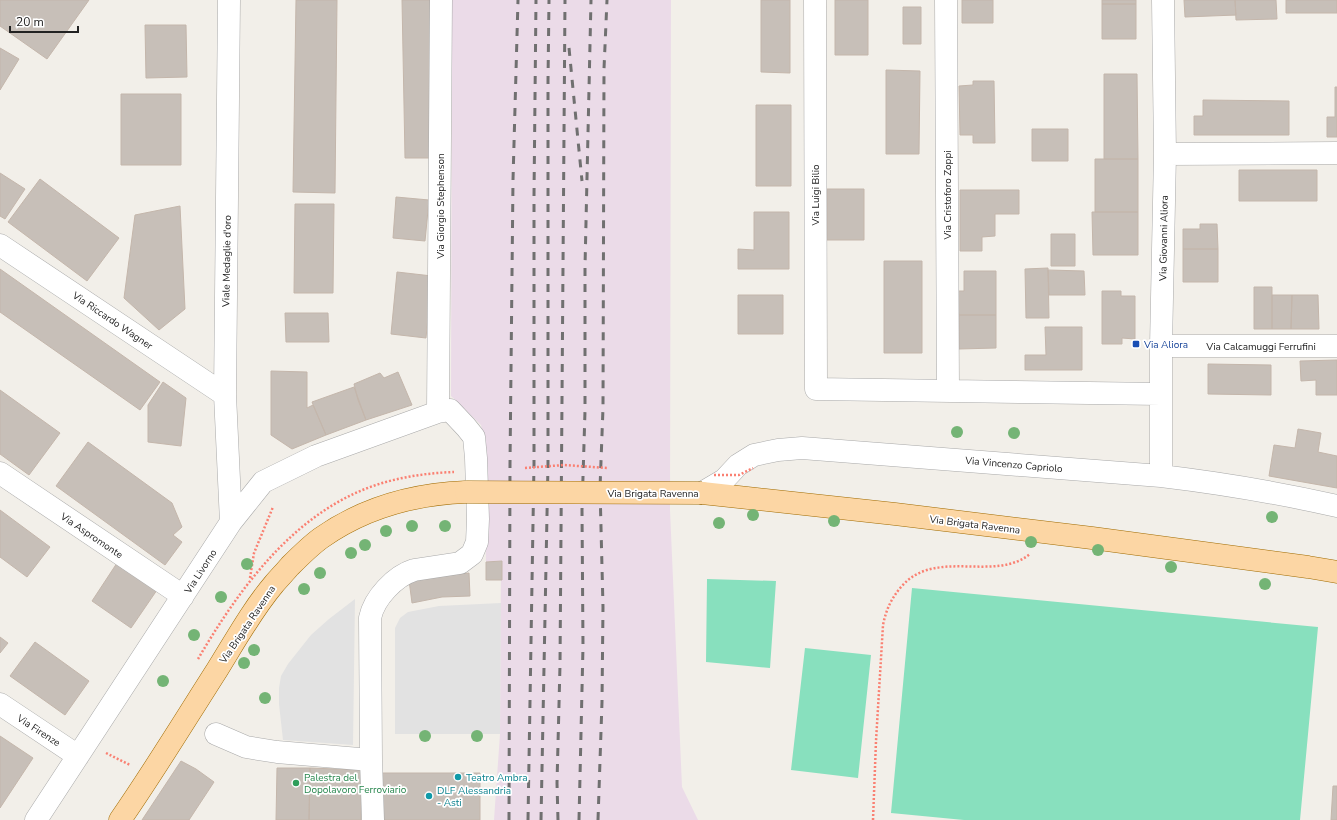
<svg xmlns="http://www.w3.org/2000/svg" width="1337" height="820" font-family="'Nunito Sans',sans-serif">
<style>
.industrial{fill:#ebdbe8}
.pitch{fill:#88e0be}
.parking{fill:#e2e2e2}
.building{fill:#c7bfb8;stroke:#c4b6ab}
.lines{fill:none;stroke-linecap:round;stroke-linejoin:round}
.minor-casing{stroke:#a9a9a9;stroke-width:23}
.major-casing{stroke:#a06b00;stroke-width:23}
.path{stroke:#fa8072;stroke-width:2.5;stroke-dasharray:2 2;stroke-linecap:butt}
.minor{stroke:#fff;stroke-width:22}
.major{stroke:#fcd6a4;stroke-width:22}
.rail{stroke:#707070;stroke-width:3;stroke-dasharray:8 8;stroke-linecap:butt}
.major-bridge-casing{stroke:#a06b00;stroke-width:23;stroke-linecap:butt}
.path-bridge{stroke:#fa8072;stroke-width:2.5;stroke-dasharray:2 2;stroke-linecap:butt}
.major-bridge{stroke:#fcd6a4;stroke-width:22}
.tree{fill:#74b475}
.transit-dot{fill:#1a4fb4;stroke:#fff;stroke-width:1.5}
.culture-dot{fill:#0f9aa8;stroke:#fff;stroke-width:1.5}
.leisure-dot{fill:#2e9e5b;stroke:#fff;stroke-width:1.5}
.labels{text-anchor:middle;stroke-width:3.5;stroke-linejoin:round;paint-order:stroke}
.street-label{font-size:10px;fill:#222;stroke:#fff}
.transit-label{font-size:10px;fill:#164399;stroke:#fff;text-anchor:start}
.leisure-label{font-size:10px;fill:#27864d;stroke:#fff;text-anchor:start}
.culture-label{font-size:10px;fill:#0d838f;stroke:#fff;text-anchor:start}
</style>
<rect width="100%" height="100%" fill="#f2efe9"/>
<path class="industrial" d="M452,0H671L670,510L682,787L698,820H494L500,734L501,561L486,562L483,434L481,425L451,396Z"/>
<path class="pitch" d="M707,579L776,581L770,668L706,662Z
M912,588L1318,627L1300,820H964L891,813Z
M805,648L871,655L858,778L791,770Z"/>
<path class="parking" d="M355,599L353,745L283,740L279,704V688L281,676L288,664L311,635L329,619Z
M501,603L500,734H395V628L400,618L408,612L439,606Z"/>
<path class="building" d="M0,0H89L47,59L0,26Z
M296,0H337L335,193L293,192Z
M402,0H430L434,158H405Z
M761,0H790V73L761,72Z
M835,0H868V55H835Z
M962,0H993V23H962Z
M1102,0H1136V4H1102Z
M1184,0H1235L1236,15L1185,17Z
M1235,0H1276L1277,19L1236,20Z
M1286,0H1337V13H1286Z
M1102,4H1136V39H1102Z
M903,7H921V44H903Z
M145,25H186L187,77L146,78Z
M0,48L19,59L0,90Z
M886,70L920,71L919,154H886Z
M1104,74H1137L1138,159H1104Z
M973,81H994L995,143H973V135H960L959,86L973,85Z
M1335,87H1337V137H1327V117H1335Z
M121,94H181V165H121Z
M1203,100L1289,101V135H1194V116H1203Z
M756,105H791V186H756Z
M1032,129H1068V161H1032Z
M1095,159H1138V212H1095Z
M1239,170H1317V201H1239Z
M0,173L25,189L5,219L0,216Z
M40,179L119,238L87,281L8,222Z
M827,189H864V240H827Z
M960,190H1019V214H995V236L982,237V251H960Z
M396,197L429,200L425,241L393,238Z
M295,204H334L333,293H294Z
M180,206L185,309L159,330L124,298L135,215Z
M754,212H789V269H738V249L754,250Z
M1092,212H1138V255H1093Z
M1200,224H1217L1218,249H1183V229H1200Z
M1051,234H1075V266H1051Z
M1183,249H1218V282H1183Z
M884,261H922V353H884Z
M1048,268L1049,318H1026L1025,269Z
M0,269L160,382L140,410L0,312Z
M1048,270L1084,271L1085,295H1049Z
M964,271H996V315H959L955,291H964Z
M397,272L432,276L426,338L391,334Z
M1254,287H1272V329H1254Z
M1102,291H1121V296H1135V339L1122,338V344H1102Z
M738,295H783V334H738Z
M1272,295H1292L1291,329H1272Z
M1292,295H1318L1319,329H1291Z
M285,313H328L329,342H286Z
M959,315H996V348L959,349Z
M1045,327H1082V370H1025V355H1046Z
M1337,360V395H1316V380L1301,381L1300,361Z
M1208,364L1271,365V395L1208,394Z
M271,371L307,372V408L313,405L326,435L292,449L271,435Z
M398,372L412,405L366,420L358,400L354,384L380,373L384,378Z
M163,382L186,398L181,446L148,442V405Z
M354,387L366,420L326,435L312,402Z
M0,390L60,433L29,475L0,454Z
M1298,429L1321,433L1318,452L1337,456V488L1269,476L1274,445L1295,448Z
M88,442L172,503L182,527L173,535L182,542L165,565L56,486Z
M0,510L50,547L27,577L0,557Z
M502,561V580H486V562Z
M117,563L157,590L131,628L92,601Z
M469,573L470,596L442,597L412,603L409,580Z
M0,637L8,643L0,653Z
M35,642L89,681L65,715L10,676Z
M0,736L33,758L0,808Z
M181,761L196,769L214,782L189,820H142Z
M277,768H310L309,820H276Z
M310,768L362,770L361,820H309Z
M377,773H480V820H378Z
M1333,786H1337V820H1331Z"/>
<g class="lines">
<g class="minor-casing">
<path id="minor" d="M229,0L225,395L231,522
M815,0L816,389L1161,394
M946,0L948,390
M1165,154L1337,153
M0,245L225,395
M1161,346H1337
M438,412L441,0
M0,473L183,596
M1161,476V346L1165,154L1163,0
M702,493L724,480L738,465L754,455L778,450L802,448L1161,476C1220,483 1279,493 1337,506
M0,704L78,756
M371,760L373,820
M36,820L231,522L263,482L316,456L438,412L450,410L466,427L474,437L476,458L478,519L477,542L472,554L460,563L414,570C395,576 374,598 370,618L371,760L277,752L246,747L216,734"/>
</g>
<g class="major-casing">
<path id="major" d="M702,493L895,514L1092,538L1308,567L1337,572
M120,820C154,771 185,720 217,670C235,641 252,610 274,584C279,578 285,572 290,566C300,556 310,546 321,538C365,507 414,494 466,492"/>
</g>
<path class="path" d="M250,578L254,553L273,507
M106,753L130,765
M873,820L876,741L883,625C886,610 891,599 901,587C935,547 994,583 1030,554"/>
<use href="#minor" class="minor"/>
<use href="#major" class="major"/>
<path class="rail" d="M569,48L582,181
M509,820L510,464L513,180L518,0
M528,820L534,464V196L536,0
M541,820L548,464V81L549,0
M558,820L557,783L560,665L565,0
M579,820L583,646L582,510L585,411V267L591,0
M598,820L602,702L603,607L600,488L603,408L604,69L607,0"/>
<g class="major-bridge-casing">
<path id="major-bridge" d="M466,492L702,493"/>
</g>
<path class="path-bridge" d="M525,468L564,465L607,468
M714,475H739L753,468
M198,659C239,589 293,514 373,486C399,477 427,473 454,472"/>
<use href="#major-bridge" class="major-bridge"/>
</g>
<g class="tree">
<circle cx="957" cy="432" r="6"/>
<circle cx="1014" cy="433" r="6"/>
<circle cx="753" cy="515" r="6"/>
<circle cx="1272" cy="517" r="6"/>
<circle cx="834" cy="521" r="6"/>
<circle cx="719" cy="523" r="6"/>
<circle cx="412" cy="526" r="6"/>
<circle cx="445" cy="526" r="6"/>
<circle cx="386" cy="531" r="6"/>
<circle cx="1031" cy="542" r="6"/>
<circle cx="365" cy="545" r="6"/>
<circle cx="1098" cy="550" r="6"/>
<circle cx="351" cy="553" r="6"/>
<circle cx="247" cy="564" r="6"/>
<circle cx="1171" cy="567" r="6"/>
<circle cx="320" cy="573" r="6"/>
<circle cx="1265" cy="584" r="6"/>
<circle cx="304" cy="589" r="6"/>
<circle cx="221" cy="597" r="6"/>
<circle cx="194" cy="635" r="6"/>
<circle cx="254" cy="650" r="6"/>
<circle cx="244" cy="663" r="6"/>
<circle cx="163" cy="681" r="6"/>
<circle cx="265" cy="698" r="6"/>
<circle cx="425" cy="736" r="6"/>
<circle cx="477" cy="736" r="6"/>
</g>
<rect class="transit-dot" x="1132" y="340" width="8" height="8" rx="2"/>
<g class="culture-dot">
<circle cx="458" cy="777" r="4"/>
<circle cx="429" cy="796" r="4"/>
</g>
<circle class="leisure-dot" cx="296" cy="783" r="4"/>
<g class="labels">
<g class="street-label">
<text transform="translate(815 195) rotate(-90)" y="4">Via Luigi Bilio</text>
<text transform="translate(947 195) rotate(-90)" y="4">Via Cristoforo Zoppi</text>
<text transform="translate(440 206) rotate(-90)" y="4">Via Giorgio Stephenson</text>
<text transform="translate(1163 238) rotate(-89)" y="4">Via Giovanni Aliora</text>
<text transform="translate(226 261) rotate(-89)" y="4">Viale Medaglie d'oro</text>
<text transform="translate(113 320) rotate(34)" y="4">Via Riccardo Wagner</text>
<text x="1261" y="350">Via Calcamuggi Ferrufini</text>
<text transform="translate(1014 464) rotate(5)" y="4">Via Vincenzo Capriolo</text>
<text x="653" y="497">Via Brigata Ravenna</text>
<text transform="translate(975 524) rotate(7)" y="4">Via Brigata Ravenna</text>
<text transform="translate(92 535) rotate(34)" y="4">Via Aspromonte</text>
<text transform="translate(200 571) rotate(-57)" y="4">Via Livorno</text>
<text transform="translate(247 624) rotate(-56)" y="4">Via Brigata Ravenna</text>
<text transform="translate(39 730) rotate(33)" y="4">Via Firenze</text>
</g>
<g class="transit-label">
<text x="1144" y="348">Via Aliora</text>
</g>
<g class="leisure-label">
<text x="304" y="781">Palestra del<tspan x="304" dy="12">Dopolavoro Ferroviario</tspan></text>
</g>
<g class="culture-label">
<text x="466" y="781">Teatro Ambra</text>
<text x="437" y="794">DLF Alessandria<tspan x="437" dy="12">- Asti</tspan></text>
</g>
</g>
<path d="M10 26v6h68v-6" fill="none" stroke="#222222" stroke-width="2"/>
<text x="16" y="26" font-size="12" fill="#222222" stroke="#ffffff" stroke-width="3" paint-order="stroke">20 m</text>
</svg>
